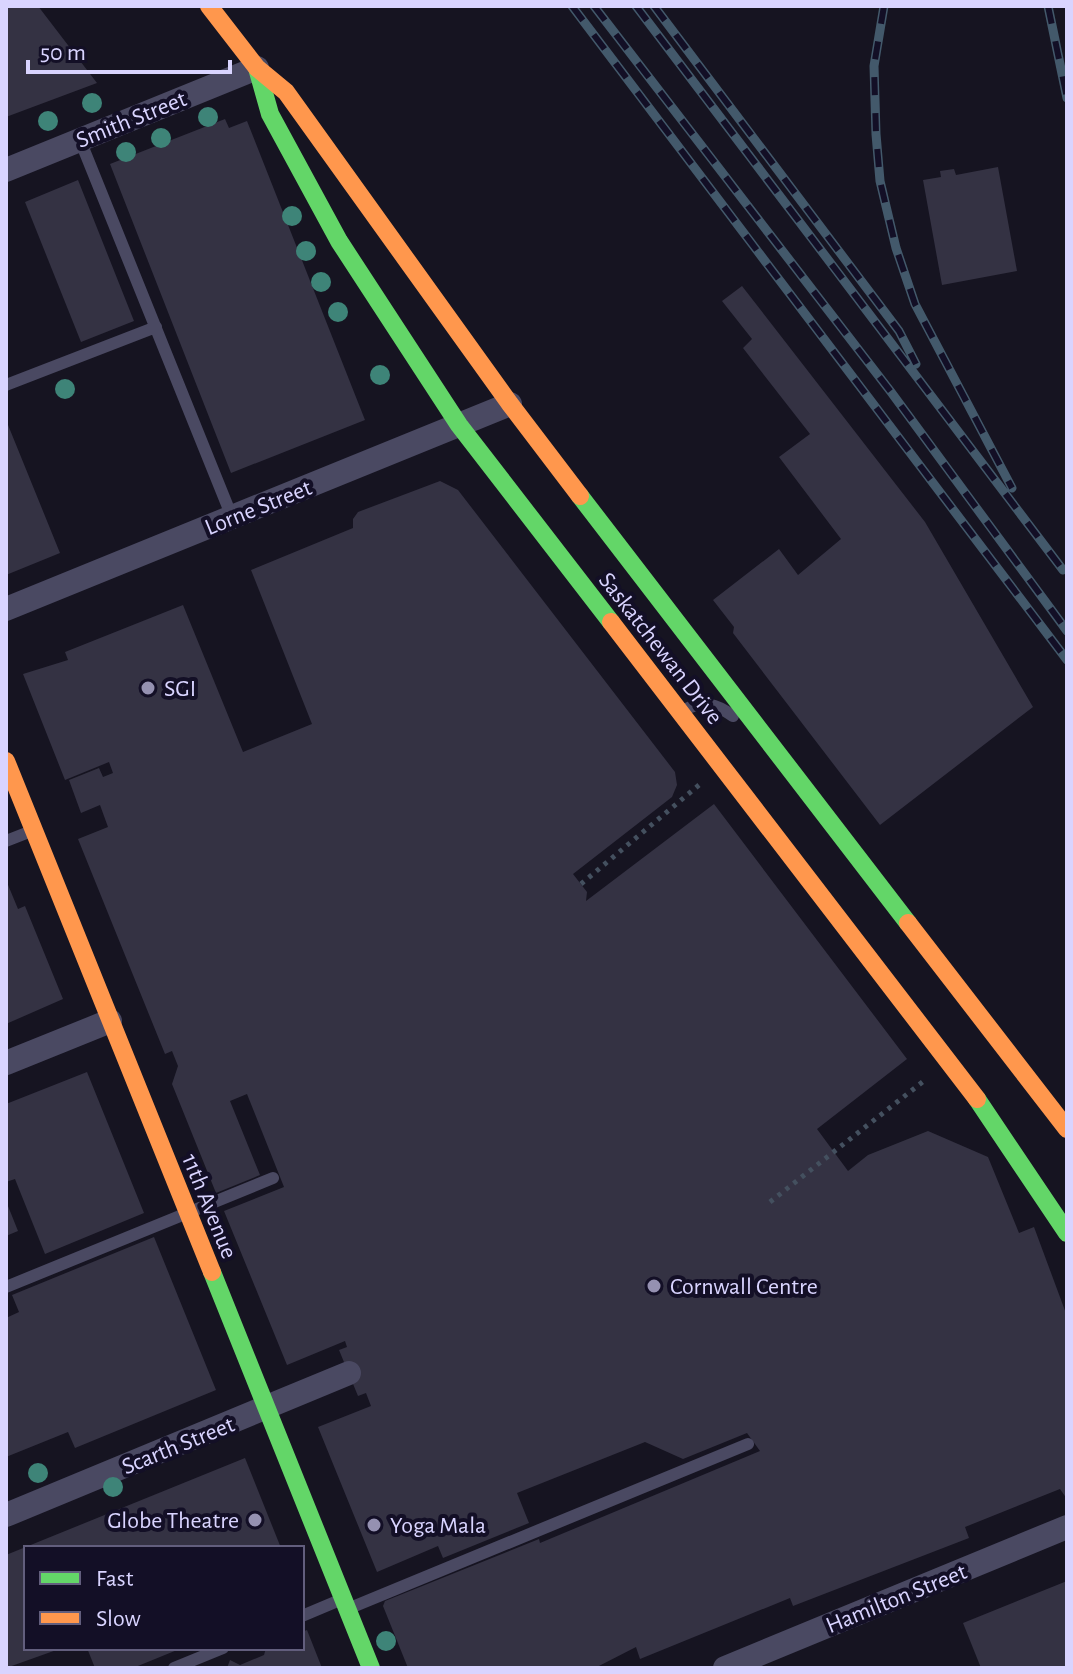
<svg xmlns="http://www.w3.org/2000/svg" width="1073" height="1674" font-family="'Alegreya Sans',sans-serif">
<style>
.building{fill:#343243}
.lines{fill:none;stroke-linecap:round;stroke-linejoin:round}
.path{stroke:#44505f;stroke-width:5;stroke-dasharray:4 6;stroke-linecap:butt}
.lane{stroke:#4a4962;stroke-width:12}
.street{stroke:#4a4962;stroke-width:24}
.fast{stroke:#63d668;stroke-width:18}
.slow{stroke:#ff974d;stroke-width:18}
.rail-casing{stroke:#43596b;stroke-width:9}
.rail{stroke:#130f26;stroke-width:6;stroke-dasharray:18;stroke-linecap:butt}
.tree{fill:#3e8478}
.poi-dot{fill:#9591b1;stroke:#130f26;stroke-width:3}
.labels{text-anchor:middle;stroke-width:8;stroke-linejoin:round;paint-order:stroke}
.street-label{font-size:24px;fill:#d9d4ff;stroke:#130f26}
.poi-label{font-size:24px;fill:#d9d4ff;stroke:#130f26;text-anchor:start}
</style>
<rect width="100%" height="100%" fill="#161421"/>
<path class="building" d="M6,6H38L97,83L6,117Z
M225,119L229,128L247,121L365,420L231,473L110,164Z
M998,167L1017,271L942,285L923,180L941,177L940,171L954,169L956,175Z
M78,180L134,321L81,342L25,202Z
M742,286L925,522L1033,707L880,825L733,633L734,627L713,600L779,549L798,575L841,539L779,457L810,434L743,348L752,339L722,301Z
M6,420L60,553L6,575Z
M440,481L458,490L675,772L677,785L672,797L573,874L587,892L586,901L714,804L907,1059L817,1129L848,1171L868,1155L928,1131L988,1157L1019,1233L1034,1227L1067,1316V1499L1060,1489L965,1527L969,1538L793,1606L790,1598L640,1659L636,1647L595,1668H408L383,1606L385,1601L539,1539L540,1543L760,1451L747,1433L683,1459L645,1442L517,1493L529,1523L443,1558L438,1546L377,1572L318,1427L371,1406L366,1393L358,1396L339,1350L347,1347L345,1341L287,1365L224,1211L284,1187L247,1094L230,1101L260,1175L216,1193L172,1084L178,1066L172,1051L165,1054L78,839L108,827L100,805L81,813L69,780L99,768L103,777L113,773L109,762L65,780L23,674L68,660L65,652L183,605L243,752L312,724L251,570L353,528V519L358,512Z
M6,880L18,909L25,906L63,999L6,1024Z
M87,1072L144,1213L45,1254L15,1179L6,1182V1104Z
M6,1201L18,1231L6,1236Z
M154,1237L216,1390L75,1448L68,1432L6,1457V1318L19,1312L12,1295Z
M245,1458L281,1548H26V1648H62L6,1668V1555Z
M1067,1581V1668H981L963,1623Z
M307,1630L322,1668H227L230,1660L240,1665L264,1655L266,1648H302V1632Z
M87,1648H182L133,1668H95Z"/>
<g class="lines">
<path class="path" d="M581,884L699,785
M770,1202L925,1080"/>
<path class="lane" d="M80,140L232,517
M6,385L156,327
M684,710C704,700 716,704 733,716
M6,841L29,832
M6,1287L273,1178
M350,1608L748,1444
M302,1616L340,1600
M174,1668L223,1648"/>
<path class="street" d="M6,170L257,68
M6,609L510,404
M6,1063L110,1021
M6,1515L349,1373
M725,1668L1067,1527"/>
<path class="fast" d="M257,68L270,114L339,241L459,425L611,622
M580,496L908,923
M977,1099L1067,1233
M212,1272L371,1668"/>
<path class="slow" d="M209,6L257,68L286,92L510,404L580,496
M611,622L977,1099
M6,761L212,1272
M908,923L1067,1129"/>
<g class="rail-casing">
<path id="rail" d="M572,6L1067,660
M594,6L891,392L1067,631
M636,6L1063,570
M654,6L899,331L916,364
M884,6L874,66L876,134L880,181L896,248L915,304L1012,488
M1048,6L1067,98"/>
</g>
<use href="#rail" class="rail"/>
</g>
<g class="tree">
<circle cx="92" cy="103" r="10"/>
<circle cx="208" cy="117" r="10"/>
<circle cx="48" cy="121" r="10"/>
<circle cx="161" cy="138" r="10"/>
<circle cx="126" cy="152" r="10"/>
<circle cx="292" cy="216" r="10"/>
<circle cx="306" cy="251" r="10"/>
<circle cx="321" cy="282" r="10"/>
<circle cx="338" cy="312" r="10"/>
<circle cx="380" cy="375" r="10"/>
<circle cx="65" cy="389" r="10"/>
<circle cx="38" cy="1473" r="10"/>
<circle cx="113" cy="1487" r="10"/>
<circle cx="386" cy="1641" r="10"/>
</g>
<g class="poi-dot">
<circle cx="148" cy="688" r="8"/>
<circle cx="654" cy="1286" r="8"/>
<circle cx="255" cy="1520" r="8"/>
<circle cx="374" cy="1525" r="8"/>
</g>
<g class="labels">
<g class="street-label">
<text transform="translate(131 119) rotate(-22)" y="8">Smith Street</text>
<text transform="translate(258 507) rotate(-22)" y="8">Lorne Street</text>
<text transform="translate(661 648) rotate(52)" y="8">Saskatchewan Drive</text>
<text transform="translate(210 1206) rotate(68)" y="8">11th Avenue</text>
<text transform="translate(178 1445) rotate(-22)" y="8">Scarth Street</text>
<text transform="translate(896 1598) rotate(-22)" y="8">Hamilton Street</text>
</g>
<g class="poi-label">
<text x="164" y="696">SGI</text>
<text x="670" y="1294">Cornwall Centre</text>
<text x="239" y="1528" text-anchor="end">Globe Theatre</text>
<text x="390" y="1533">Yoga Mala</text>
</g>
</g>
<rect width="1073" height="1674" fill="none" stroke="#d9d4ff" stroke-width="16"/>
<rect x="24" y="1546" width="280" height="104" fill="#130f26" stroke="#625e7d" stroke-width="2"/>
<rect x="40" y="1572" width="40" height="12" fill="#63d668" stroke="#625e7d" stroke-width="2"/>
<text x="96" y="1586" font-size="24" fill="#d9d4ff">Fast</text>
<rect x="40" y="1612" width="40" height="12" fill="#ff974d" stroke="#625e7d" stroke-width="2"/>
<text x="96" y="1626" font-size="24" fill="#d9d4ff">Slow</text>
<path d="M28 60v12h202v-12" fill="none" stroke="#d9d4ff" stroke-width="4"/>
<text x="40" y="60" font-size="24" fill="#d9d4ff" stroke="#130f26" stroke-width="6" paint-order="stroke">50 m</text>
</svg>
